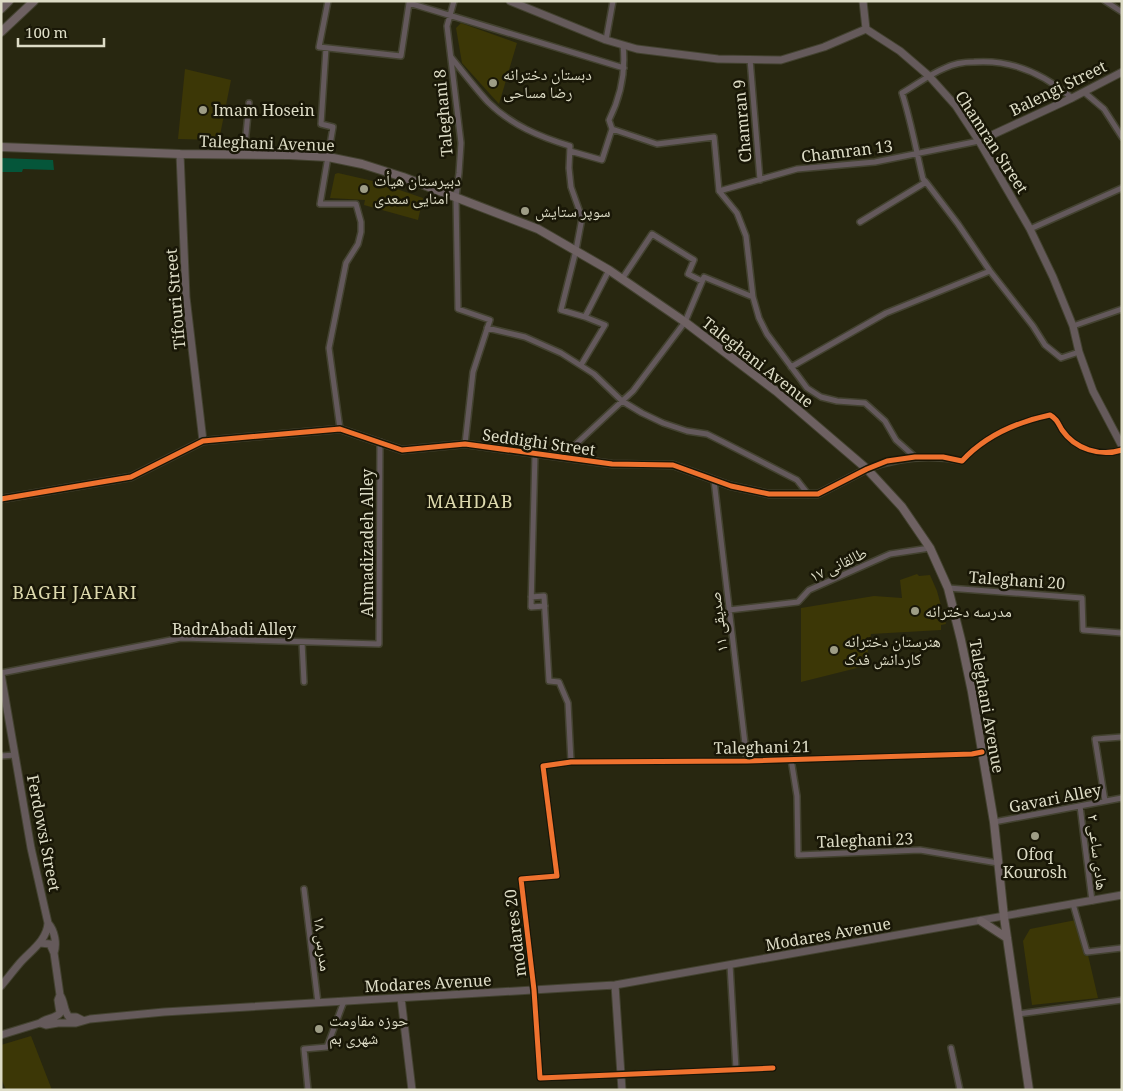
<svg xmlns="http://www.w3.org/2000/svg" width="1123" height="1091" font-family="Georgia,'Noto Naskh Arabic',serif">
<style>
.built{fill:#3c3706}
.green{fill:#05563a}
.lines{fill:none;stroke-linecap:round;stroke-linejoin:round}
.street-casing{stroke:#434230;stroke-width:8}
.secondary-casing{stroke:#434230;stroke-width:9}
.primary-casing{stroke:#434230;stroke-width:10}
.street{stroke:#64595c;stroke-width:5}
.secondary{stroke:#655a5b;stroke-width:7}
.primary{stroke:#6e6162;stroke-width:8}
.cycleway-casing{stroke:#191707;stroke-width:8}
.cycleway{stroke:#ef722f;stroke-width:5}
.poi-dot{fill:#9e9d86;stroke:#191707;stroke-width:2}
.labels{text-anchor:middle;stroke-width:5;stroke-linejoin:round;paint-order:stroke}
.poi-label{font-size:16px;fill:#dddcc6;stroke:#191707;text-anchor:start}
.street-label{font-size:16px;fill:#dddcc6;stroke:#191707}
.neighbourhood-label{font-size:18px;letter-spacing:1px;fill:#ddd9ad;stroke:#191707}
</style>
<rect width="100%" height="100%" fill="#282710"/>
<path class="built" d="M461,23L517,43L499,104L462,63L456,28Z
M185,69L231,80L219,140L178,139Z
M338,173L373,181L423,198L418,220L364,205L365,200L330,198L335,174Z
M917,574L919,576L930,575L937,591L946,624L941,625V630L871,634L865,666L801,682V608L874,596L902,598L900,580Z
M1076,920L1085,956L1088,955L1098,998L1032,1005L1023,941L1030,929Z
M31,1036L52,1090H6L1,1078V1045Z"/>
<path class="green" d="M1,158L53,160L54,170L23,169L22,172H1Z"/>
<g class="lines">
<g class="street-casing">
<path id="street" d="M328,1L319,47L401,56L409,3L624,68
M454,1L447,26L461,143L459,173L456,197L458,309L490,320L473,372L465,444
M1105,1L1122,12
M606,40L613,1
M326,48L321,124L333,127L320,204H356L361,222V232L358,244L346,263L329,348L340,429
M451,57C463,72 475,88 488,102C511,125 540,137 570,146L569,168L571,187L582,218L576,250L561,310L585,317L605,325L581,365
M750,59L760,180
M1084,92L1104,109L1122,137
M1072,98C1044,74 1012,59 974,62C965,62 953,64 945,68C930,74 916,85 902,93C911,121 916,150 923,179L926,182L958,224L990,271L1033,326L1045,345L1061,358L1079,352
M612,129L657,144L714,137L719,191L737,213L746,236L753,297L759,318L767,334L807,388L821,397L837,401L865,403L885,421L896,440L915,457
M612,129L609,120C621,96 626,72 623,45
M570,151L602,160L612,129
M244,155L249,103
M719,191L797,169L875,162L979,141
M860,222L926,182
M1030,229L1122,188
M622,279L652,234L694,260L688,274L702,281
M585,317L609,270
M1073,326L1122,309
M487,328L525,337L561,353L594,374L622,401L642,413L663,423L687,431L707,434L723,442L797,480L808,494
M791,367L886,313L990,271
M535,454L531,607L545,606
M562,457L633,391L685,322L704,277L753,297
M867,469C899,457 929,454 962,461C985,436 1017,422 1050,415C1057,419 1058,423 1062,430C1075,449 1100,457 1122,450
M714,480L747,761
M948,588L1082,598L1083,630L1122,633
M531,597L544,596L549,681L559,682L568,703L571,762
M729,610L798,602L809,590L890,554L930,548
M302,642L304,682
M1,673L181,638L379,644L380,442
M1,756L15,755
M791,759L797,796L798,855L920,850L998,863
M1105,801L1095,739L1122,737
M1080,806L1092,901
M994,822L1122,798
M304,889L318,1003
M1073,904L1087,952L1122,948
M730,965L736,1069
M1018,1014L1122,1000
M951,1048L960,1090
M773,1068L540,1078L534,990L521,879L557,876L543,766L571,762L747,761L972,754L982,752
M308,1090L304,1049L327,1047L344,1001"/>
</g>
<g class="secondary-casing">
<path id="secondary" d="M510,1L606,40L637,49L718,59L781,60L824,47L866,29L900,51L929,76L956,106L979,141L1030,229L1053,277L1073,326L1079,352L1093,391L1122,446
M863,1L866,29
M979,141L1072,98L1122,72
M180,154L186,297L203,441
M1,499L131,477L203,441L340,429L402,450L465,444L612,464L673,465L731,486L769,494H818L867,469
M1,674L31,848L48,923C55,931 57,944 54,953L60,995L58,1000L60,1013C55,1019 46,1018 40,1023
M40,943L50,944L54,953
M615,985L622,1090
M1,986C7,979 13,971 19,964C29,952 47,941 48,923
M60,995C65,1002 63,1010 69,1017H76L82,1020
M401,998L412,1090
M1,1035L40,1023L46,1025L58,1023H76L90,1019L164,1012L615,985L1122,895"/>
</g>
<g class="primary-casing">
<path id="primary" d="M1,9L9,1
M1,32L34,1
M1,147L180,154L289,155L328,157L362,164L403,177L538,229L609,270L685,322L776,391L867,469L902,507L930,548L948,588L961,640L972,692L994,822L1004,917L1029,1090
M981,921L1007,938"/>
</g>
<use href="#street" class="street"/>
<use href="#secondary" class="secondary"/>
<use href="#primary" class="primary"/>
<g class="cycleway-casing">
<path id="cycleway" d="M1,499L131,477L203,441L340,429L402,450L465,444L612,464L673,465L731,486L769,494H818L867,469L887,461L915,457H943L962,461C985,436 1017,422 1050,415C1057,419 1058,423 1062,430C1075,449 1100,457 1122,450
M773,1068L540,1078L534,990L521,879L557,876L543,766L571,762L747,761L972,754L982,752"/>
</g>
<use href="#cycleway" class="cycleway"/>
</g>
<g class="poi-dot">
<circle cx="493" cy="83" r="5"/>
<circle cx="203" cy="110" r="5"/>
<circle cx="364" cy="189" r="5"/>
<circle cx="525" cy="211" r="5"/>
<circle cx="915" cy="611" r="5"/>
<circle cx="834" cy="650" r="5"/>
<circle cx="1035" cy="836" r="5"/>
<circle cx="319" cy="1029" r="5"/>
</g>
<g class="labels">
<g class="poi-label">
<text x="503" y="80">دبستان دخترانه<tspan x="503" dy="18">رضا مساحی</tspan></text>
<text x="213" y="116">Imam Hosein</text>
<text x="374" y="186">دبیرستان هیأت<tspan x="374" dy="18">امنایی سعدی</tspan></text>
<text x="535" y="217">سوپر ستایش</text>
<text x="925" y="617">مدرسه دخترانه</text>
<text x="844" y="647">هنرستان دخترانه<tspan x="844" dy="18">کاردانش فدک</tspan></text>
<text x="1035" y="860" text-anchor="middle">Ofoq<tspan x="1035" dy="18">Kourosh</tspan></text>
<text x="329" y="1026">حوزه مقاومت<tspan x="329" dy="18">شهری بم</tspan></text>
</g>
<g class="street-label">
<text transform="translate(1058 88) rotate(-26)" y="6">Balengi Street</text>
<text transform="translate(443 113) rotate(-95)" y="6">Taleghani 8</text>
<text transform="translate(742 121) rotate(-95)" y="6">Chamran 9</text>
<text transform="translate(992 142) rotate(57)" y="6">Chamran Street</text>
<text transform="translate(267 143) rotate(2)" y="6">Taleghani Avenue</text>
<text transform="translate(847 151) rotate(-7)" y="6">Chamran 13</text>
<text transform="translate(175 299) rotate(-95)" y="6">Tifouri Street</text>
<text transform="translate(758 362) rotate(38)" y="6">Taleghani Avenue</text>
<text transform="translate(539 442) rotate(8)" y="6">Seddighi Street</text>
<text transform="translate(367 543) rotate(-90)" y="6">Ahmadizadeh Alley</text>
<text transform="translate(838 564) rotate(-25)" y="6">طالقانی ۱۷</text>
<text transform="translate(1017 580) rotate(4)" y="6">Taleghani 20</text>
<text transform="translate(718 622) rotate(-97)" y="6">صدیقی ۱۱</text>
<text x="234" y="635">BadrAbadi Alley</text>
<text transform="translate(987 706) rotate(80)" y="6">Taleghani Avenue</text>
<text transform="translate(762 747) rotate(-1)" y="6">Taleghani 21</text>
<text transform="translate(1055 798) rotate(-11)" y="6">Gavari Alley</text>
<text transform="translate(44 833) rotate(79)" y="6">Ferdowsi Street</text>
<text transform="translate(865 840) rotate(-2)" y="6">Taleghani 23</text>
<text transform="translate(1098 852) rotate(83)" y="6">هادی ساعی ۲</text>
<text transform="translate(515 933) rotate(-97)" y="6">modares 20</text>
<text transform="translate(828 934) rotate(-10)" y="6">Modares Avenue</text>
<text transform="translate(323 944) rotate(83)" y="6">مدرس ۱۸</text>
<text transform="translate(428 983) rotate(-3)" y="6">Modares Avenue</text>
</g>
<g class="neighbourhood-label">
<text x="470" y="508">MAHDAB</text>
<text x="75" y="599">BAGH JAFARI</text>
</g>
</g>
<rect width="1123" height="1091" fill="none" stroke="#dddcc6" stroke-width="5"/>
<path d="M18 38v8h86v-8" fill="none" stroke="#dddcc6" stroke-width="2.5"/>
<text x="25" y="38" font-size="15" fill="#dddcc6" stroke="#191707" stroke-width="4" paint-order="stroke">100 m</text>
</svg>
